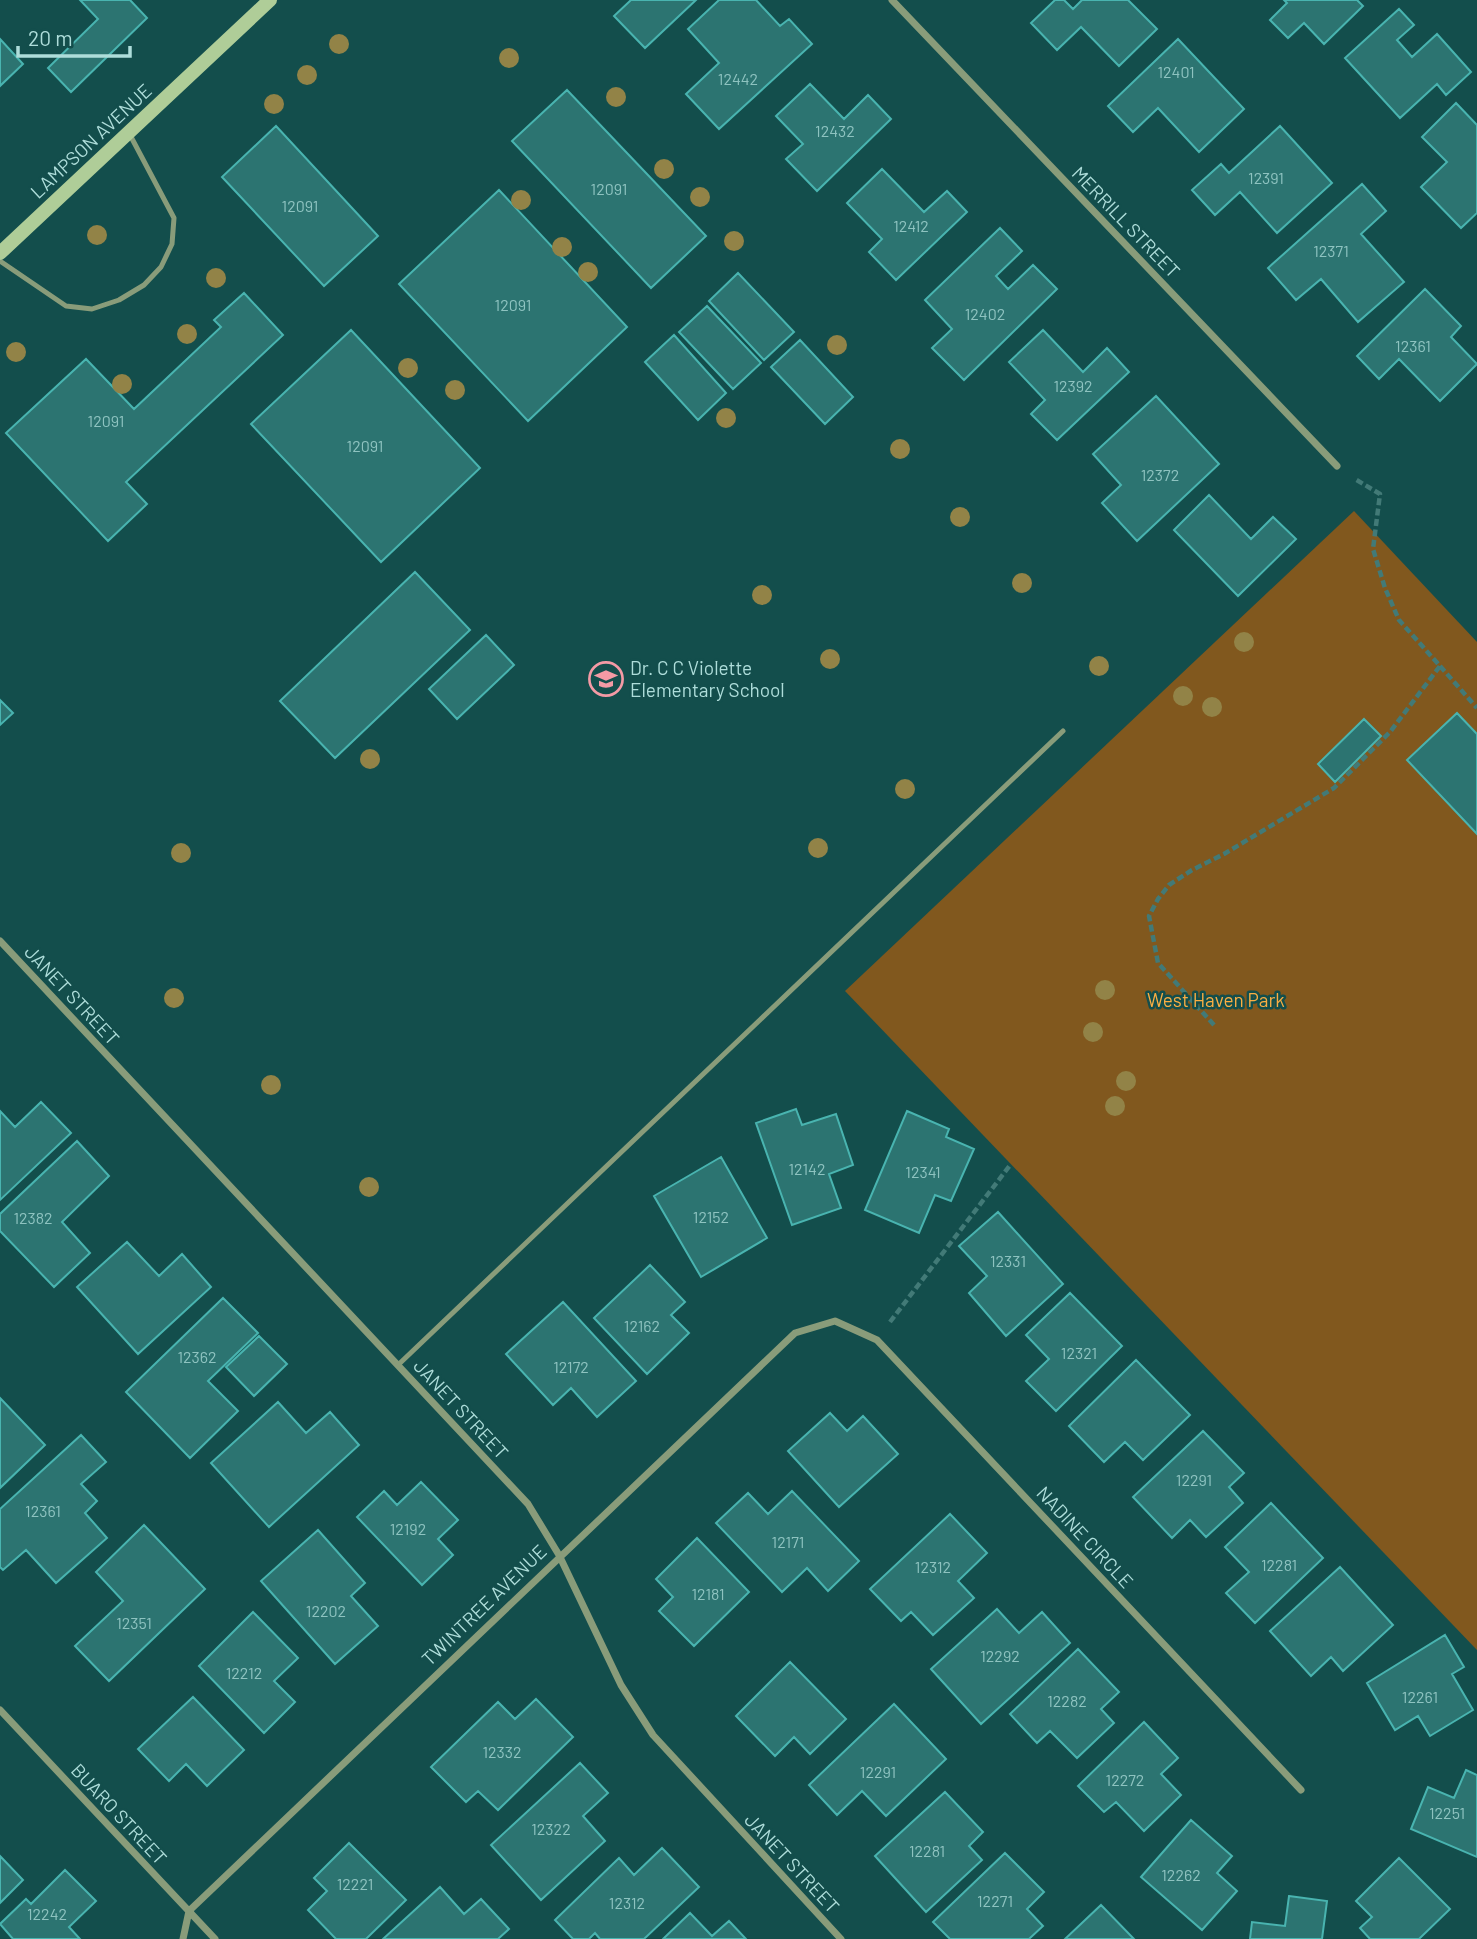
<svg xmlns="http://www.w3.org/2000/svg" width="1477" height="1939" font-family="Barlow,sans-serif">
<style>
.green{fill:#81581e}
.building{fill:#2c7471;stroke:#49b4b0;stroke-width:2}
.lines{fill:none;stroke-linecap:round;stroke-linejoin:round}
.path{stroke:#427a77;stroke-width:4.5;stroke-dasharray:7 3.5;stroke-linecap:butt}
.lane{stroke:#899c7a;stroke-width:5}
.street{stroke:#899c7a;stroke-width:7}
.secondary{stroke:#afcd98;stroke-width:14}
.tree{fill:#928347}
.labels{text-anchor:middle;stroke-width:5;stroke-linejoin:round;paint-order:stroke}
.number-label{font-size:16px;fill:#8ec3c0}
.street-label{font-size:19px;fill:#aeddda;stroke:#134e4c}
.poi-label{font-size:19px;fill:#aeddda;stroke:#134e4c;text-anchor:start}
.park-label{font-size:19px;fill:#faae43;stroke:#134e4c}
</style>
<rect width="100%" height="100%" fill="#134e4c"/>
<path class="green" d="M1354,511L1477,642V1650L845,991Z"/>
<path class="building" d="M80,0H130L147,18L71,92L48,68L98,19Z
M631,0H696L645,48L614,16Z
M719,0H756L780,26L789,19L812,44L719,129L686,94L719,63L688,29Z
M1055,0H1064L1073,9L1082,0H1128L1157,29L1119,66L1081,27L1057,50L1031,23Z
M1284,0H1357L1363,6L1324,44L1304,23L1288,38L1270,20L1287,3Z
M1399,9L1414,25L1397,40L1412,57L1437,34L1471,72L1446,95L1437,84L1400,118L1345,58Z
M0,39L23,64L0,86Z
M1178,39L1244,109L1199,152L1158,108L1133,132L1108,106Z
M810,84L844,119L868,95L891,119L817,191L786,159L803,144L776,116Z
M567,90L706,236L651,288L512,141Z
M1456,103L1477,125V213L1461,228L1421,187L1447,162L1422,137Z
M276,126L378,236L324,286L222,177Z
M1280,126L1332,183L1277,233L1240,192L1215,215L1192,190L1221,164L1229,173Z
M882,169L924,212L947,191L967,212L896,280L869,252L882,239L847,203Z
M1362,184L1386,211L1361,234L1404,282L1358,322L1321,279L1296,300L1268,268Z
M499,190L627,327L528,421L399,284Z
M1000,228L1022,251L996,276L1008,289L1033,265L1057,289L964,380L932,348L952,329L925,300Z
M738,273L794,332L764,360L709,301Z
M1425,289L1461,326L1451,337L1477,364L1440,401L1399,359L1379,379L1357,356Z
M244,293L283,335L126,482L147,504L108,541L6,433L86,359L134,409L221,327L214,320Z
M707,306L761,363L733,389L679,332Z
M351,330L480,468L381,562L251,424Z
M1043,330L1083,372L1107,348L1129,372L1057,440L1031,414L1045,400L1009,362Z
M674,335L726,393L698,420L645,362Z
M800,340L853,397L825,424L771,367Z
M1156,396L1219,464L1137,541L1102,503L1121,485L1093,454Z
M1209,495L1251,539L1273,517L1296,539L1238,596L1174,530Z
M415,572L470,630L335,758L280,701Z
M486,635L514,665L457,719L429,689Z
M0,700L13,713L0,725Z
M1457,713L1477,734V834L1407,760Z
M1364,719L1381,736L1335,782L1318,764Z
M41,1102L71,1133L0,1200V1111L15,1127Z
M796,1109L802,1125L836,1114L853,1165L829,1174L841,1208L792,1225L756,1123Z
M907,1111L949,1129L946,1137L974,1149L951,1201L935,1195L919,1233L865,1210Z
M77,1141L109,1176L62,1222L90,1253L54,1287L0,1231V1214Z
M721,1157L767,1238L701,1277L654,1196Z
M998,1212L1063,1284L1006,1336L969,1293L987,1276L959,1246Z
M127,1242L159,1276L182,1254L211,1287L138,1354L77,1287Z
M650,1265L685,1302L671,1315L689,1333L647,1374L594,1318Z
M1070,1293L1122,1346L1056,1411L1026,1381L1049,1359L1026,1335Z
M223,1298L258,1333L208,1381L238,1411L190,1458L126,1392Z
M563,1302L636,1381L597,1417L571,1388L553,1405L506,1354Z
M259,1336L287,1364L254,1396L226,1367Z
M1136,1360L1190,1415L1143,1460L1125,1442L1104,1462L1069,1426Z
M0,1398L45,1445L0,1488Z
M278,1402L306,1433L330,1412L359,1445L269,1527L211,1463Z
M830,1413L847,1431L863,1416L898,1454L839,1507L788,1451Z
M1203,1431L1244,1473L1229,1487L1243,1503L1206,1537L1190,1520L1172,1538L1133,1497Z
M81,1435L106,1462L81,1484L97,1501L85,1513L107,1538L56,1583L26,1550L3,1570L0,1567V1509Z
M421,1482L458,1520L438,1539L453,1555L422,1585L357,1517L384,1491L397,1505Z
M792,1491L859,1561L828,1591L807,1568L782,1592L716,1523L748,1493L768,1514Z
M1271,1503L1323,1558L1255,1623L1226,1593L1249,1572L1225,1547Z
M950,1514L987,1553L958,1581L974,1598L933,1635L911,1612L901,1621L870,1589Z
M144,1525L205,1589L109,1681L75,1646L123,1601L96,1572Z
M318,1530L365,1583L351,1596L378,1626L335,1664L261,1581Z
M697,1538L749,1592L694,1646L659,1611L673,1597L656,1579Z
M1340,1567L1393,1625L1343,1671L1331,1657L1311,1676L1270,1631Z
M997,1609L1019,1633L1042,1612L1070,1643L981,1724L931,1669Z
M253,1612L298,1658L274,1681L295,1702L264,1733L199,1666Z
M1445,1635L1464,1667L1452,1674L1473,1710L1430,1736L1418,1716L1395,1730L1367,1683Z
M1078,1649L1119,1692L1101,1709L1114,1723L1077,1758L1050,1731L1037,1743L1010,1714Z
M790,1662L846,1719L810,1754L794,1737L775,1756L736,1716Z
M193,1697L244,1750L207,1786L186,1764L169,1781L138,1749Z
M536,1699L573,1737L498,1810L478,1791L466,1802L431,1767L498,1702L515,1719Z
M894,1704L946,1759L886,1816L862,1791L837,1815L809,1785Z
M1144,1722L1178,1758L1161,1774L1181,1795L1144,1831L1116,1802L1104,1812L1078,1786Z
M580,1763L608,1793L583,1816L605,1841L541,1900L491,1845Z
M1466,1770L1477,1775V1857L1411,1829L1428,1787L1454,1798Z
M945,1792L983,1832L969,1846L982,1860L926,1912L875,1856Z
M1191,1820L1232,1856L1217,1873L1237,1891L1202,1930L1141,1877Z
M349,1843L406,1900L366,1939H336L308,1910L327,1891L314,1878Z
M662,1848L699,1887L644,1939H600L595,1933L589,1939H573L555,1920L619,1858L634,1875Z
M1005,1853L1044,1892L1027,1909L1043,1926L1029,1939H950L933,1922Z
M0,1856L23,1880L0,1903Z
M1399,1858L1450,1909L1419,1939H1370L1360,1928L1372,1917L1356,1901Z
M65,1870L96,1901L69,1927L80,1939H13L0,1924L26,1899L31,1904Z
M440,1887L464,1914L481,1899L509,1929L498,1939H383Z
M1289,1896L1327,1901L1322,1939H1250L1252,1922L1285,1926Z
M1101,1905L1134,1939H1065Z
M690,1913L712,1936L729,1921L746,1939H663Z"/>
<g class="lines">
<path class="path" d="M1440,666L1477,708
M1214,1025L1158,963L1149,916L1158,899L1169,885L1192,870L1224,854L1334,788L1390,732L1440,666L1399,620L1385,588L1373,549L1380,494L1355,479
M890,1322L1011,1164"/>
<path class="lane" d="M0,261L66,306L92,309L119,300L144,285L161,267L172,244L174,218L129,133
M398,1365L1063,731"/>
<path class="street" d="M892,0L1337,466
M0,941L528,1504L559,1555L621,1685L653,1735L841,1939
M0,1710L215,1939
M183,1939L189,1911L795,1333L835,1321L877,1340L1301,1790"/>
<path class="secondary" d="M0,253L270,0"/>
</g>
<g class="tree">
<circle cx="339" cy="44" r="10"/>
<circle cx="509" cy="58" r="10"/>
<circle cx="307" cy="75" r="10"/>
<circle cx="616" cy="97" r="10"/>
<circle cx="274" cy="104" r="10"/>
<circle cx="664" cy="169" r="10"/>
<circle cx="700" cy="197" r="10"/>
<circle cx="521" cy="200" r="10"/>
<circle cx="97" cy="235" r="10"/>
<circle cx="734" cy="241" r="10"/>
<circle cx="562" cy="247" r="10"/>
<circle cx="588" cy="272" r="10"/>
<circle cx="216" cy="278" r="10"/>
<circle cx="187" cy="334" r="10"/>
<circle cx="837" cy="345" r="10"/>
<circle cx="16" cy="352" r="10"/>
<circle cx="408" cy="368" r="10"/>
<circle cx="122" cy="384" r="10"/>
<circle cx="455" cy="390" r="10"/>
<circle cx="726" cy="418" r="10"/>
<circle cx="900" cy="449" r="10"/>
<circle cx="960" cy="517" r="10"/>
<circle cx="1022" cy="583" r="10"/>
<circle cx="762" cy="595" r="10"/>
<circle cx="1244" cy="642" r="10"/>
<circle cx="830" cy="659" r="10"/>
<circle cx="1099" cy="666" r="10"/>
<circle cx="1183" cy="696" r="10"/>
<circle cx="1212" cy="707" r="10"/>
<circle cx="370" cy="759" r="10"/>
<circle cx="905" cy="789" r="10"/>
<circle cx="818" cy="848" r="10"/>
<circle cx="181" cy="853" r="10"/>
<circle cx="1105" cy="990" r="10"/>
<circle cx="174" cy="998" r="10"/>
<circle cx="1093" cy="1032" r="10"/>
<circle cx="1126" cy="1081" r="10"/>
<circle cx="271" cy="1085" r="10"/>
<circle cx="1115" cy="1106" r="10"/>
<circle cx="369" cy="1187" r="10"/>
</g>
<defs>
<g id="school-ring" transform="scale(1.75)"><circle r="9.5" fill="#134e4c" stroke="#f49aa5" stroke-width="1.5"/><path d="M0-5L7-2L0 1L-7-2ZM-4 1L0 2.5L4 1V4Q0 6-4 4Z" fill="#f49aa5"/></g>
</defs>
<g fill-rule="evenodd">
<use href="#school-ring" x="606" y="679"/>
</g>
<g class="labels">
<g class="number-label">
<text x="1176" y="78">12401</text>
<text x="738" y="85">12442</text>
<text x="835" y="137">12432</text>
<text x="1266" y="184">12391</text>
<text x="609" y="195">12091</text>
<text x="300" y="212">12091</text>
<text x="911" y="232">12412</text>
<text x="1331" y="257">12371</text>
<text x="513" y="311">12091</text>
<text x="985" y="320">12402</text>
<text x="1413" y="352">12361</text>
<text x="1073" y="392">12392</text>
<text x="106" y="427">12091</text>
<text x="365" y="452">12091</text>
<text x="1160" y="481">12372</text>
<text x="807" y="1175">12142</text>
<text x="923" y="1178">12341</text>
<text x="711" y="1223">12152</text>
<text x="33" y="1224">12382</text>
<text x="1008" y="1267">12331</text>
<text x="642" y="1332">12162</text>
<text x="1079" y="1359">12321</text>
<text x="197" y="1363">12362</text>
<text x="571" y="1373">12172</text>
<text x="1194" y="1486">12291</text>
<text x="43" y="1517">12361</text>
<text x="408" y="1535">12192</text>
<text x="788" y="1548">12171</text>
<text x="1279" y="1571">12281</text>
<text x="933" y="1573">12312</text>
<text x="708" y="1600">12181</text>
<text x="326" y="1617">12202</text>
<text x="134" y="1629">12351</text>
<text x="1000" y="1662">12292</text>
<text x="244" y="1679">12212</text>
<text x="1420" y="1703">12261</text>
<text x="1067" y="1707">12282</text>
<text x="502" y="1758">12332</text>
<text x="878" y="1778">12291</text>
<text x="1125" y="1786">12272</text>
<text x="1447" y="1819">12251</text>
<text x="551" y="1835">12322</text>
<text x="927" y="1857">12281</text>
<text x="1181" y="1881">12262</text>
<text x="355" y="1890">12221</text>
<text x="995" y="1907">12271</text>
<text x="627" y="1909">12312</text>
<text x="47" y="1920">12242</text>
</g>
<g class="street-label">
<text transform="translate(91 141) rotate(-43)" y="7">LAMPSON AVENUE</text>
<text transform="translate(1126 222) rotate(46)" y="7">MERRILL STREET</text>
<text transform="translate(72 995) rotate(47)" y="7">JANET STREET</text>
<text transform="translate(461 1409) rotate(47)" y="7">JANET STREET</text>
<text transform="translate(1085 1537) rotate(47)" y="7">NADINE CIRCLE</text>
<text transform="translate(484 1605) rotate(-44)" y="7">TWINTREE AVENUE</text>
<text transform="translate(119 1814) rotate(47)" y="7">BUARO STREET</text>
<text transform="translate(792 1863) rotate(47)" y="7">JANET STREET</text>
</g>
<g class="poi-label">
<text x="630" y="675">Dr. C C Violette<tspan x="630" dy="22">Elementary School</tspan></text>
</g>
<g class="park-label">
<text x="1216" y="1007">West Haven Park</text>
</g>
</g>
<path d="M18 46v10h112v-10" fill="none" stroke="#aeddda" stroke-width="3.5"/>
<text x="28" y="46" font-size="21" fill="#aeddda" stroke="#134e4c" stroke-width="5" paint-order="stroke">20 m</text>
</svg>
